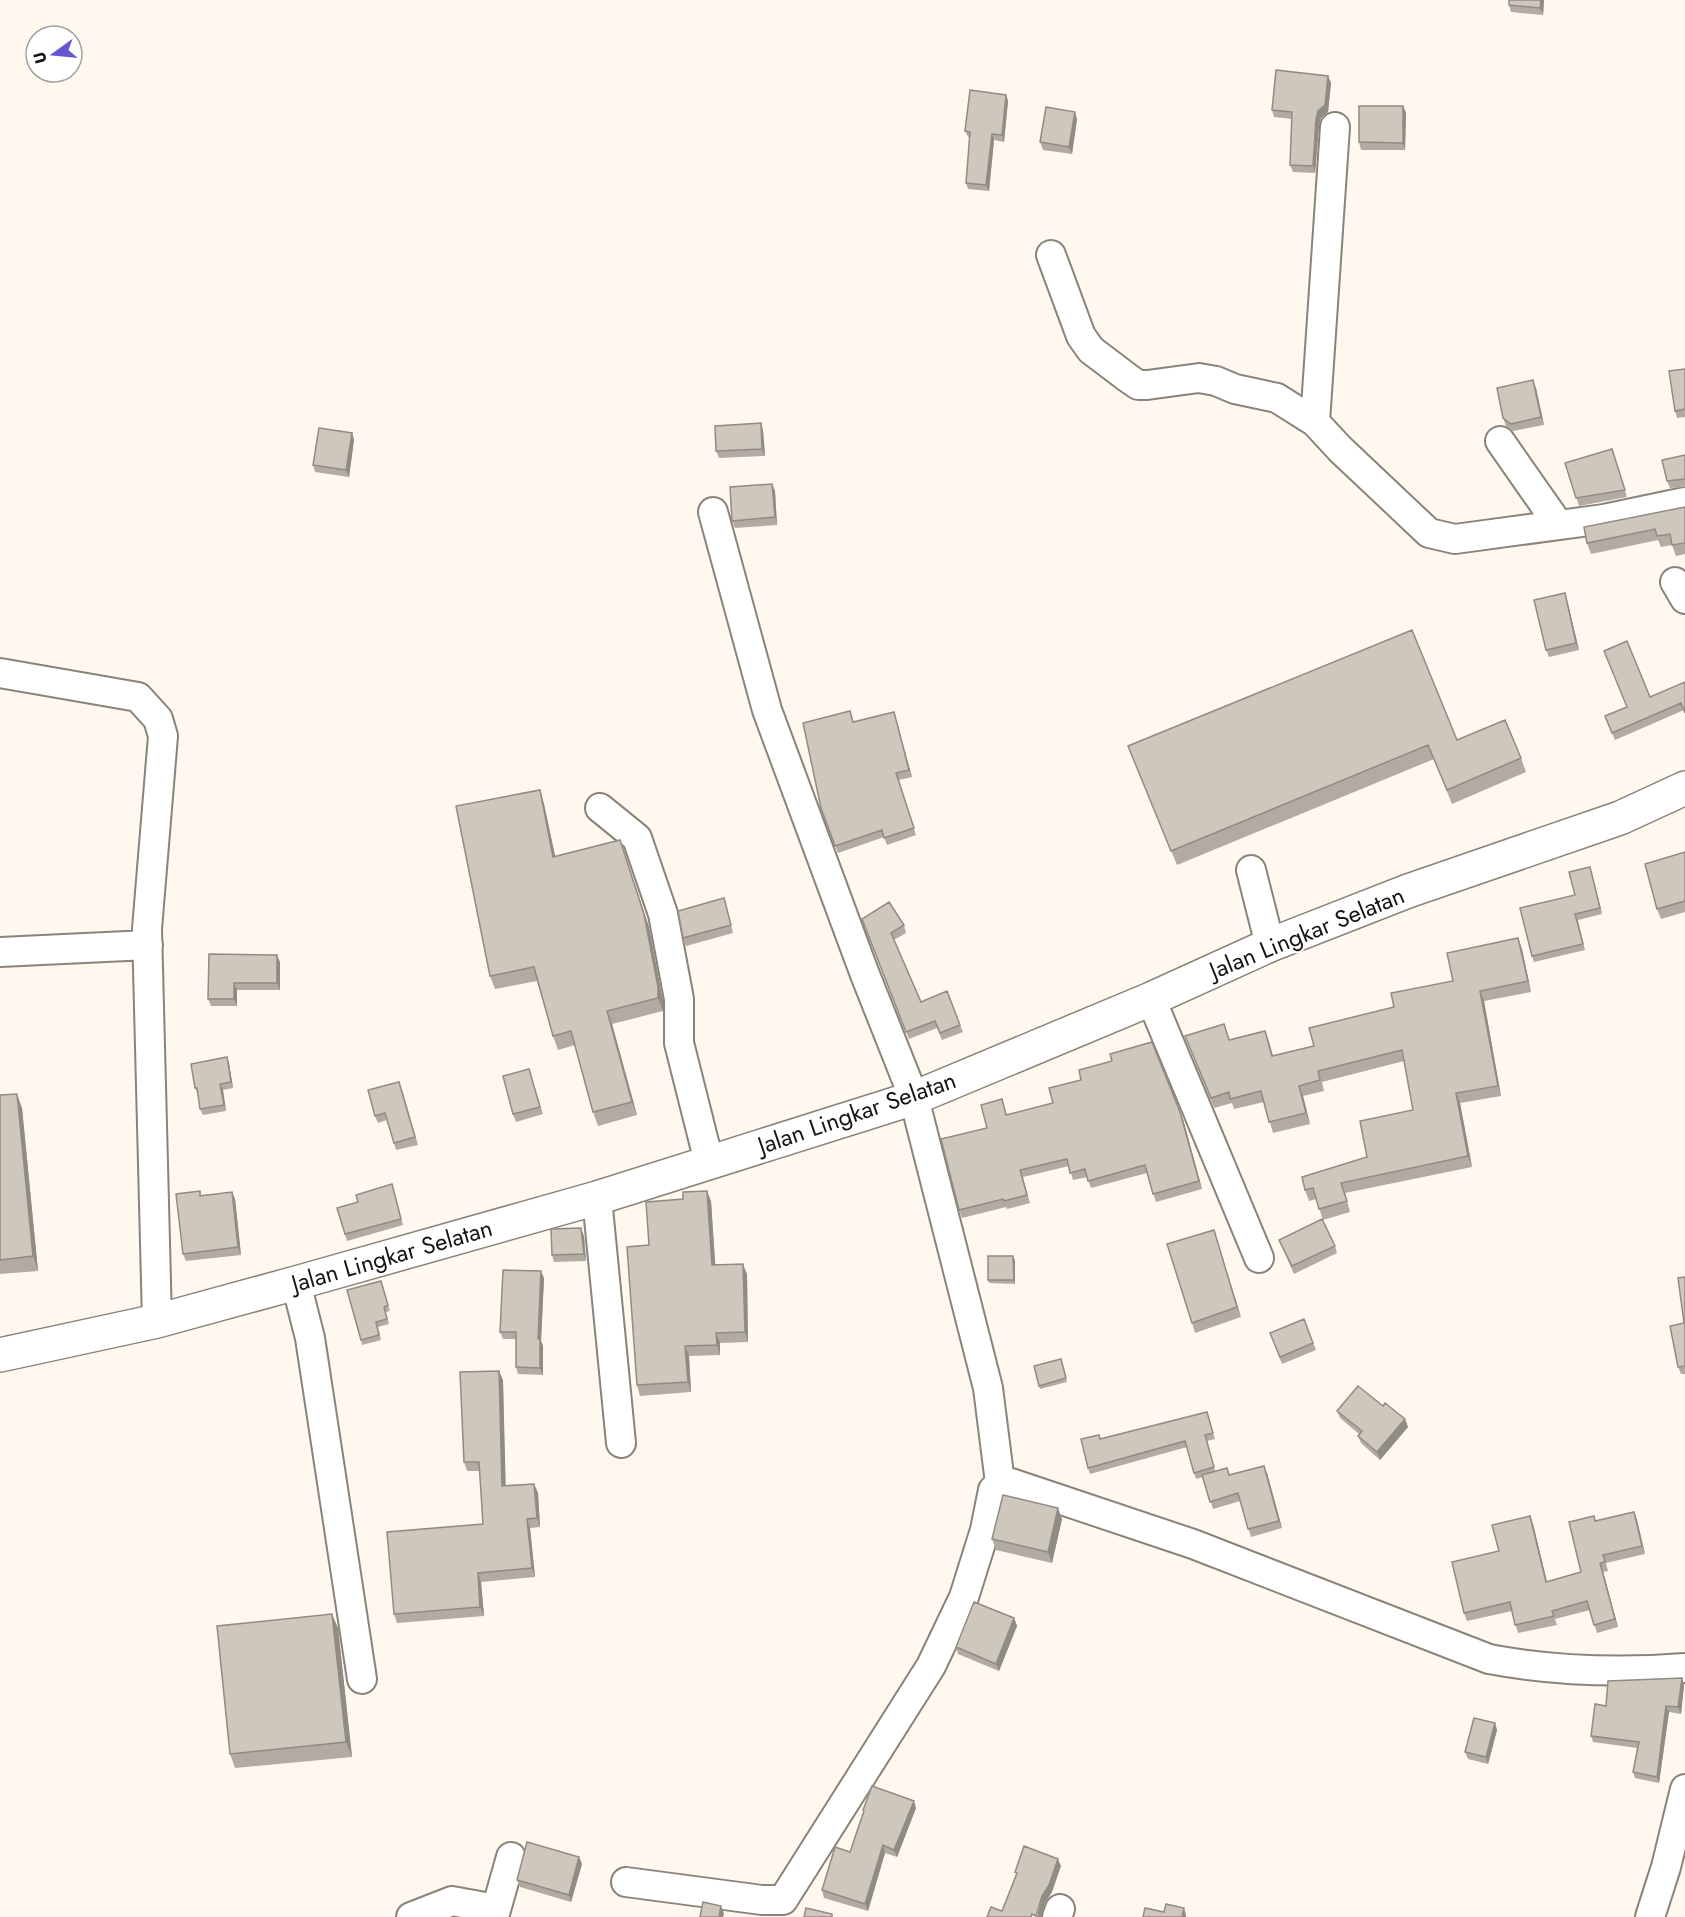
<svg xmlns="http://www.w3.org/2000/svg" width="1685" height="1917" font-family="Jost,sans-serif">
<style>
.lines{fill:none;stroke-linecap:round;stroke-linejoin:round}
.minor-casing{stroke:#8a8379;stroke-width:32}
.highway-casing{stroke:#8a8379;stroke-width:36}
.minor{stroke:#fff;stroke-width:28}
.highway{stroke:#fff;stroke-width:33}
.wall{fill:#b1aba2}
.shaded-wall{fill:#908b84}
.building{fill:#cec7bc;stroke:#908b84;stroke-width:1.5}
.labels{text-anchor:middle;stroke-width:4.5;stroke-linejoin:round;paint-order:stroke}
.street-label{font-size:24px;fill:#171511;stroke:#fff}
</style>
<rect width="100%" height="100%" fill="#fef8ef"/>
<g class="lines">
<g class="minor-casing">
<path id="minor" d="M1051,255L1081,336L1091,350L1128,378L1138,385H1147L1199,378L1216,381L1235,389L1277,398L1315,422L1340,449L1429,533L1455,539L1604,519L1685,502
M1315,422L1335,127
M1500,441L1558,524
M713,512L767,710L864,972L914,1098L988,1388L1000,1483
M1675,582L1685,599
M0,673L138,697L158,719L163,736L147,929L157,1321
M600,808L637,838L663,914L679,999V1043L709,1162
M1251,870L1270,945
M0,952L148,945
M1151,999L1259,1258
M597,1198L621,1443
M296,1283L310,1338L362,1679
M626,1882L762,1900H783L931,1666L964,1597L985,1530L993,1490L1000,1483H1011L1193,1544L1489,1659C1553,1671 1620,1673 1685,1668
M411,1917L452,1901L496,1909
M494,1917L511,1857
M1057,1917L1060,1909
M1650,1917L1666,1867L1685,1789"/>
</g>
<g class="highway-casing">
<path id="highway" d="M0,1355L157,1321L296,1283L597,1198L914,1098L1151,999L1270,945L1408,891L1620,818L1685,788"/>
</g>
<use href="#minor" class="minor"/>
<use href="#highway" class="highway"/>
</g>
<path class="wall" d="M1544,0L1543,15L1511,12L1509,5Z
M1328,76L1331,83L1328,112L1321,118L1319,126L1315,173L1293,172L1290,165L1292,119L1274,117L1272,110Z
M1006,95L1008,101L1004,142L994,140L989,191L968,189L966,183L970,138L968,137L965,131Z
M1403,106L1406,113L1405,150H1361L1359,142Z
M1077,119L1072,154L1043,150L1040,142Z
M1685,369V417L1677,418L1675,411Z
M1536,388L1544,425L1513,431L1506,426L1503,418Z
M763,430L765,456L719,458L716,451Z
M352,433L354,440L349,477L315,472L313,465Z
M1612,449L1627,497L1579,506L1565,463Z
M1685,455V487L1670,488L1667,481Z
M772,484L775,491L777,525L735,528L732,521Z
M1685,507V554L1676,556L1672,545L1661,547L1658,540L1591,554L1587,543Z
M1567,600L1579,650L1549,657L1546,650Z
M1685,682L1684,710L1615,740L1608,724L1650,697Z
M894,712L912,777L899,780L916,835L887,845L884,837L838,853L821,808L853,722Z
M1457,740L1521,758L1526,772L1452,804L1434,759L1177,865L1128,746Z
M540,790L544,804L555,856L620,840L649,927L663,1001V1011L612,1024L637,1115L598,1126L593,1112L575,1045L558,1050L553,1036L537,981L495,989L490,976Z
M1685,852V912L1661,919L1657,909Z
M1592,874L1602,914L1578,920L1585,950L1534,962L1532,956L1575,895Z
M726,906L733,933L686,946L683,938Z
M862,919L904,925L906,933L894,940L921,1002L947,991L963,1032L942,1040L937,1028L909,1039Z
M1522,949L1531,992L1484,1001L1501,1096L1460,1103L1472,1167L1345,1193L1350,1212L1323,1220L1316,1199L1309,1201L1305,1190L1367,1157L1413,1110L1404,1061L1322,1082L1324,1091L1303,1096L1310,1124L1273,1133L1264,1102L1234,1109L1232,1103L1214,1108L1185,1036L1229,1040L1269,1042L1273,1056L1314,1046L1394,1007L1453,981Z
M209,954L280,962V990H237V1006H211L208,999Z
M229,1063L233,1088L223,1090L226,1111L203,1115L200,1109L198,1094L195,1088Z
M529,1069L543,1114L516,1122L513,1114Z
M402,1089L418,1145L396,1150L387,1120L378,1123L375,1116Z
M0,1095L22,1108L38,1271L0,1274Z
M1002,1099L1007,1115L1183,1119L1202,1189L1156,1202L1147,1173L1091,1188L1087,1177L1073,1180L1069,1166L1023,1177L1030,1203L1007,1209L1006,1207L962,1218L959,1210L987,1128Z
M200,1191L201,1195L232,1192L235,1199L241,1255L186,1261L183,1254Z
M394,1191L403,1225L347,1241L345,1234L358,1202Z
M711,1201L715,1265L747,1274L748,1342L720,1343V1355L689,1356L691,1392L640,1396L637,1385Z
M584,1236L586,1261L554,1262L552,1255Z
M1217,1240L1241,1317L1195,1333L1192,1323Z
M1279,1240L1335,1246L1337,1253L1294,1274Z
M1015,1260V1284L989,1283L988,1280Z
M1685,1277V1374H1681L1678,1367L1684,1323Z
M544,1278L541,1341L543,1346V1375L518,1374L516,1367V1339H503L500,1332Z
M381,1281L390,1311L386,1312L389,1324L378,1327L381,1340L362,1345L361,1340Z
M1304,1319L1316,1350L1282,1364L1270,1333Z
M1061,1359L1067,1382L1040,1389L1034,1366Z
M503,1380L505,1486L534,1484L538,1493L540,1527L530,1528L535,1577L481,1582L484,1616L397,1623L394,1614L483,1524L480,1471H467L464,1462Z
M1383,1406L1405,1419L1408,1427L1380,1460L1361,1443L1358,1436L1359,1434L1340,1418L1337,1411Z
M1207,1412L1215,1439L1207,1441L1215,1471L1230,1475L1267,1473L1282,1528L1251,1537L1240,1501L1213,1509L1203,1477L1196,1479L1187,1447L1090,1474L1088,1468L1099,1435L1100,1439Z
M1634,1512L1637,1520L1645,1554L1606,1563L1608,1571L1603,1572L1618,1627L1597,1633L1590,1610L1555,1619L1557,1625L1518,1633L1512,1611L1467,1621L1464,1613L1499,1551L1530,1516L1533,1524L1547,1582L1581,1572L1596,1521Z
M1062,1519L1052,1563L996,1550L992,1539Z
M1014,1618L1017,1626L999,1671L958,1654L956,1647Z
M338,1628L352,1757L235,1768L230,1754Z
M1682,1678L1684,1685L1681,1714L1669,1712L1659,1783L1635,1778L1633,1772L1637,1748L1593,1742L1591,1736L1606,1706Z
M1495,1723L1497,1730L1488,1764L1468,1759L1465,1752Z
M916,1808L897,1857L885,1853L868,1911L824,1898L822,1890L850,1852L864,1813L863,1810Z
M579,1857L582,1864L571,1902L520,1887L517,1880Z"/>
<path class="shaded-wall" d="M1541,0H1544L1543,15L1540,8Z
M1328,76L1331,83L1328,112L1321,118L1319,126L1315,173L1313,166L1316,119Z
M1006,95L1008,101L1004,142L1002,135Z
M1403,106L1406,113L1405,150L1403,143Z
M1075,112L1077,119L1072,154L1069,147Z
M992,134L994,140L989,191L986,185Z
M1533,380L1536,388L1544,425L1541,417Z
M761,423L763,430L765,456L762,449Z
M352,433L354,440L349,477L346,470Z
M772,484L775,491L777,525L775,517Z
M1565,593L1567,600L1579,650L1576,643Z
M894,712L896,719L912,777L909,770Z
M540,790L544,804L558,870L553,857Z
M620,840L649,927L663,1001V1011L658,998Z
M1590,867L1592,874L1602,914L1600,908Z
M1518,938L1522,949L1531,992L1528,981Z
M277,955L280,962V990L277,983Z
M234,983L237,990V1006L234,999Z
M1480,991L1484,1001L1501,1096L1498,1086Z
M607,1011L612,1024L637,1115L632,1102Z
M1265,1031L1269,1042L1276,1067L1272,1056Z
M227,1057L229,1063L233,1088L231,1082Z
M220,1084L223,1090L226,1111L224,1105Z
M1299,1086L1303,1096L1310,1124L1306,1113Z
M1456,1093L1460,1103L1472,1167L1468,1156Z
M17,1094L22,1108L38,1271L33,1256Z
M1180,1112L1183,1119L1202,1189L1199,1181Z
M707,1191L711,1201L716,1275L712,1265Z
M232,1192L235,1199L241,1255L238,1247Z
M581,1228L584,1236L586,1261L584,1254Z
M1214,1230L1217,1240L1241,1317L1237,1307Z
M1013,1256L1015,1260V1284L1014,1280Z
M743,1264L747,1274L748,1342L745,1332Z
M541,1271L544,1278L541,1341L543,1346V1375L540,1368L538,1339Z
M716,1333L720,1343V1355L717,1345Z
M685,1346L689,1356L691,1392L688,1382Z
M499,1371L503,1380L506,1495L502,1486Z
M1405,1419L1408,1427L1380,1460L1377,1452Z
M1264,1466L1267,1473L1282,1528L1279,1521Z
M534,1484L538,1493L540,1527L537,1518Z
M1058,1508L1062,1519L1052,1563L1048,1552Z
M1634,1512L1637,1520L1645,1554L1642,1546Z
M1530,1516L1533,1524L1549,1590L1546,1582Z
M527,1519L530,1528L535,1577L532,1568Z
M1600,1563L1603,1572L1618,1627L1615,1619Z
M478,1573L481,1582L484,1616L480,1607Z
M332,1614L338,1628L352,1757L346,1742Z
M1014,1618L1017,1626L999,1671L996,1664Z
M1682,1678L1684,1685L1681,1714L1678,1707Z
M1666,1706L1669,1712L1659,1783L1657,1777Z
M1495,1723L1497,1730L1488,1764L1486,1757Z
M914,1801L916,1808L897,1857L894,1850Z
M883,1845L885,1853L868,1911L865,1904Z
M579,1857L582,1864L571,1902L569,1895Z
M1058,1859L1061,1866L1052,1892L1045,1903L1041,1917H1037L1042,1896Z
M721,1906L724,1914L723,1917H719Z
M1184,1908L1186,1915V1917H1182Z"/>
<path class="building" d="M1509,0H1541L1540,8L1509,5Z
M1276,70L1328,76L1325,105L1318,111L1316,119L1313,166L1290,165L1292,112L1272,110Z
M970,90L1006,95L1002,135L992,134L986,185L966,183L970,132L965,131Z
M1359,106H1403V143L1359,142Z
M1046,107L1075,112L1069,147L1040,142Z
M1685,369V409L1675,411L1669,371Z
M1533,380L1541,417L1511,424L1503,418L1497,388Z
M761,423L762,449L716,451L715,426Z
M319,428L352,433L346,470L313,465Z
M1612,449L1625,490L1576,498L1565,463Z
M1685,455V479L1667,481L1662,460Z
M772,484L775,517L732,521L730,487Z
M1685,507V543L1672,545L1670,534L1657,536L1655,529L1587,543L1584,527Z
M1565,593L1576,643L1546,650L1534,600Z
M1412,630L1457,740L1505,720L1521,758L1447,790L1428,745L1171,851L1128,746Z
M1627,641L1650,697L1685,682V713L1681,703L1612,733L1605,716L1627,707L1604,651Z
M850,711L853,722L894,712L909,770L896,773L914,828L884,838L882,830L835,846L821,808L803,723Z
M540,790L553,857L620,840L644,914L658,987V998L607,1011L632,1102L593,1112L571,1031L553,1036L534,967L490,976L456,806Z
M1685,852V901L1657,909L1645,864Z
M1590,867L1600,908L1575,914L1583,944L1532,956L1520,908L1575,895L1569,872Z
M724,898L731,925L683,938L678,911Z
M889,902L904,925L891,933L921,1002L947,991L960,1025L940,1033L935,1021L906,1032L862,919Z
M1518,938L1528,981L1480,991L1498,1086L1456,1093L1468,1156L1341,1183L1347,1201L1319,1209L1313,1188L1305,1190L1302,1177L1367,1157L1360,1121L1413,1110L1402,1050L1318,1071L1320,1080L1299,1086L1306,1113L1269,1122L1261,1091L1230,1099L1229,1092L1211,1098L1185,1036L1224,1024L1229,1040L1265,1031L1272,1056L1314,1046L1309,1028L1394,1007L1391,993L1453,981L1447,953Z
M209,954L277,955V983H234V999H208Z
M1152,1042L1180,1112L1199,1181L1153,1194L1145,1165L1088,1181L1085,1169L1070,1173L1067,1159L1020,1170L1027,1195L1004,1201L1003,1199L959,1210L941,1139L987,1128L981,1105L1002,1099L1006,1115L1053,1103L1049,1088L1081,1080L1079,1070L1112,1061L1110,1054Z
M227,1057L231,1082L220,1084L224,1105L200,1109L197,1088H195L191,1064Z
M529,1069L540,1107L513,1114L503,1076Z
M399,1082L415,1137L394,1143L385,1113L375,1116L368,1090Z
M17,1094L33,1256L0,1260V1095Z
M392,1184L401,1219L345,1234L337,1208L358,1202L356,1195Z
M200,1191V1196L232,1192L238,1247L183,1254L176,1194Z
M707,1191L712,1265L743,1264L745,1332L716,1333L717,1345L685,1346L688,1382L637,1385L627,1247L649,1245L646,1202L683,1199V1192Z
M1322,1219L1335,1246L1292,1266L1279,1240Z
M581,1228L584,1254L552,1255L551,1229Z
M1214,1230L1237,1307L1192,1323L1167,1244Z
M988,1256H1013L1014,1280H988Z
M503,1270L541,1271L538,1339H540V1368L516,1367V1332H500Z
M1685,1277V1366L1678,1367L1670,1326L1684,1323L1678,1278Z
M381,1281L388,1305L384,1307L387,1319L376,1322L379,1335L361,1340L347,1290Z
M1304,1319L1313,1343L1280,1357L1270,1333Z
M1061,1359L1066,1378L1039,1386L1034,1366Z
M499,1371L502,1486L534,1484L537,1518L527,1519L532,1568L478,1573L480,1607L394,1614L387,1532L483,1524L479,1462H464L460,1372Z
M1358,1386L1383,1406L1385,1403L1405,1419L1377,1452L1358,1436L1362,1431L1337,1411Z
M1207,1412L1213,1433L1205,1435L1214,1467L1194,1473L1185,1441L1088,1468L1081,1439L1099,1435L1100,1439Z
M1264,1466L1279,1521L1248,1529L1238,1493L1210,1502L1202,1475L1227,1468L1229,1475Z
M1003,1495L1058,1508L1048,1552L992,1539Z
M1634,1512L1642,1546L1603,1555L1605,1562L1600,1563L1615,1619L1594,1625L1587,1601L1552,1611L1554,1616L1515,1625L1510,1602L1464,1613L1452,1562L1499,1551L1492,1525L1530,1516L1546,1582L1581,1572L1569,1522L1594,1516L1595,1521Z
M974,1602L1014,1618L996,1664L956,1647Z
M332,1614L346,1742L230,1754L217,1626Z
M1682,1678L1678,1707L1666,1706L1657,1777L1633,1772L1639,1742L1591,1736L1595,1704L1606,1706L1608,1681Z
M1474,1718L1495,1723L1486,1757L1465,1752Z
M872,1786L914,1801L894,1850L883,1845L865,1904L822,1890L835,1847L850,1852L864,1811L863,1810Z
M527,1842L579,1857L569,1895L517,1880Z
M1024,1846L1058,1859L1049,1885L1042,1896L1036,1916L1032,1914L1031,1917H987L991,1907L1002,1911L1017,1873L1015,1872Z
M703,1902L721,1906L719,1917H700Z
M1166,1904L1184,1908L1182,1917H1143L1145,1908L1164,1912Z
M806,1908L832,1914V1917H804Z"/>
<g class="labels">
<g class="street-label">
<text transform="translate(1307 933) rotate(-22)" y="8">Jalan Lingkar Selatan</text>
<text transform="translate(857 1113) rotate(-19)" y="8">Jalan Lingkar Selatan</text>
<text transform="translate(392 1256) rotate(-16)" y="8">Jalan Lingkar Selatan</text>
</g>
</g>
<g transform="translate(54 54) rotate(255)"><circle r="28" fill="#ffffff" stroke="#a2a1a0" stroke-width="1.5"/>
<path d="M0-4.5L10 22L0 15L-10 22Z" fill="#6557d0"/>
<text y="-9" font-size="16" font-weight="bold" text-anchor="middle" fill="#171511">U</text>
</g>
</svg>
